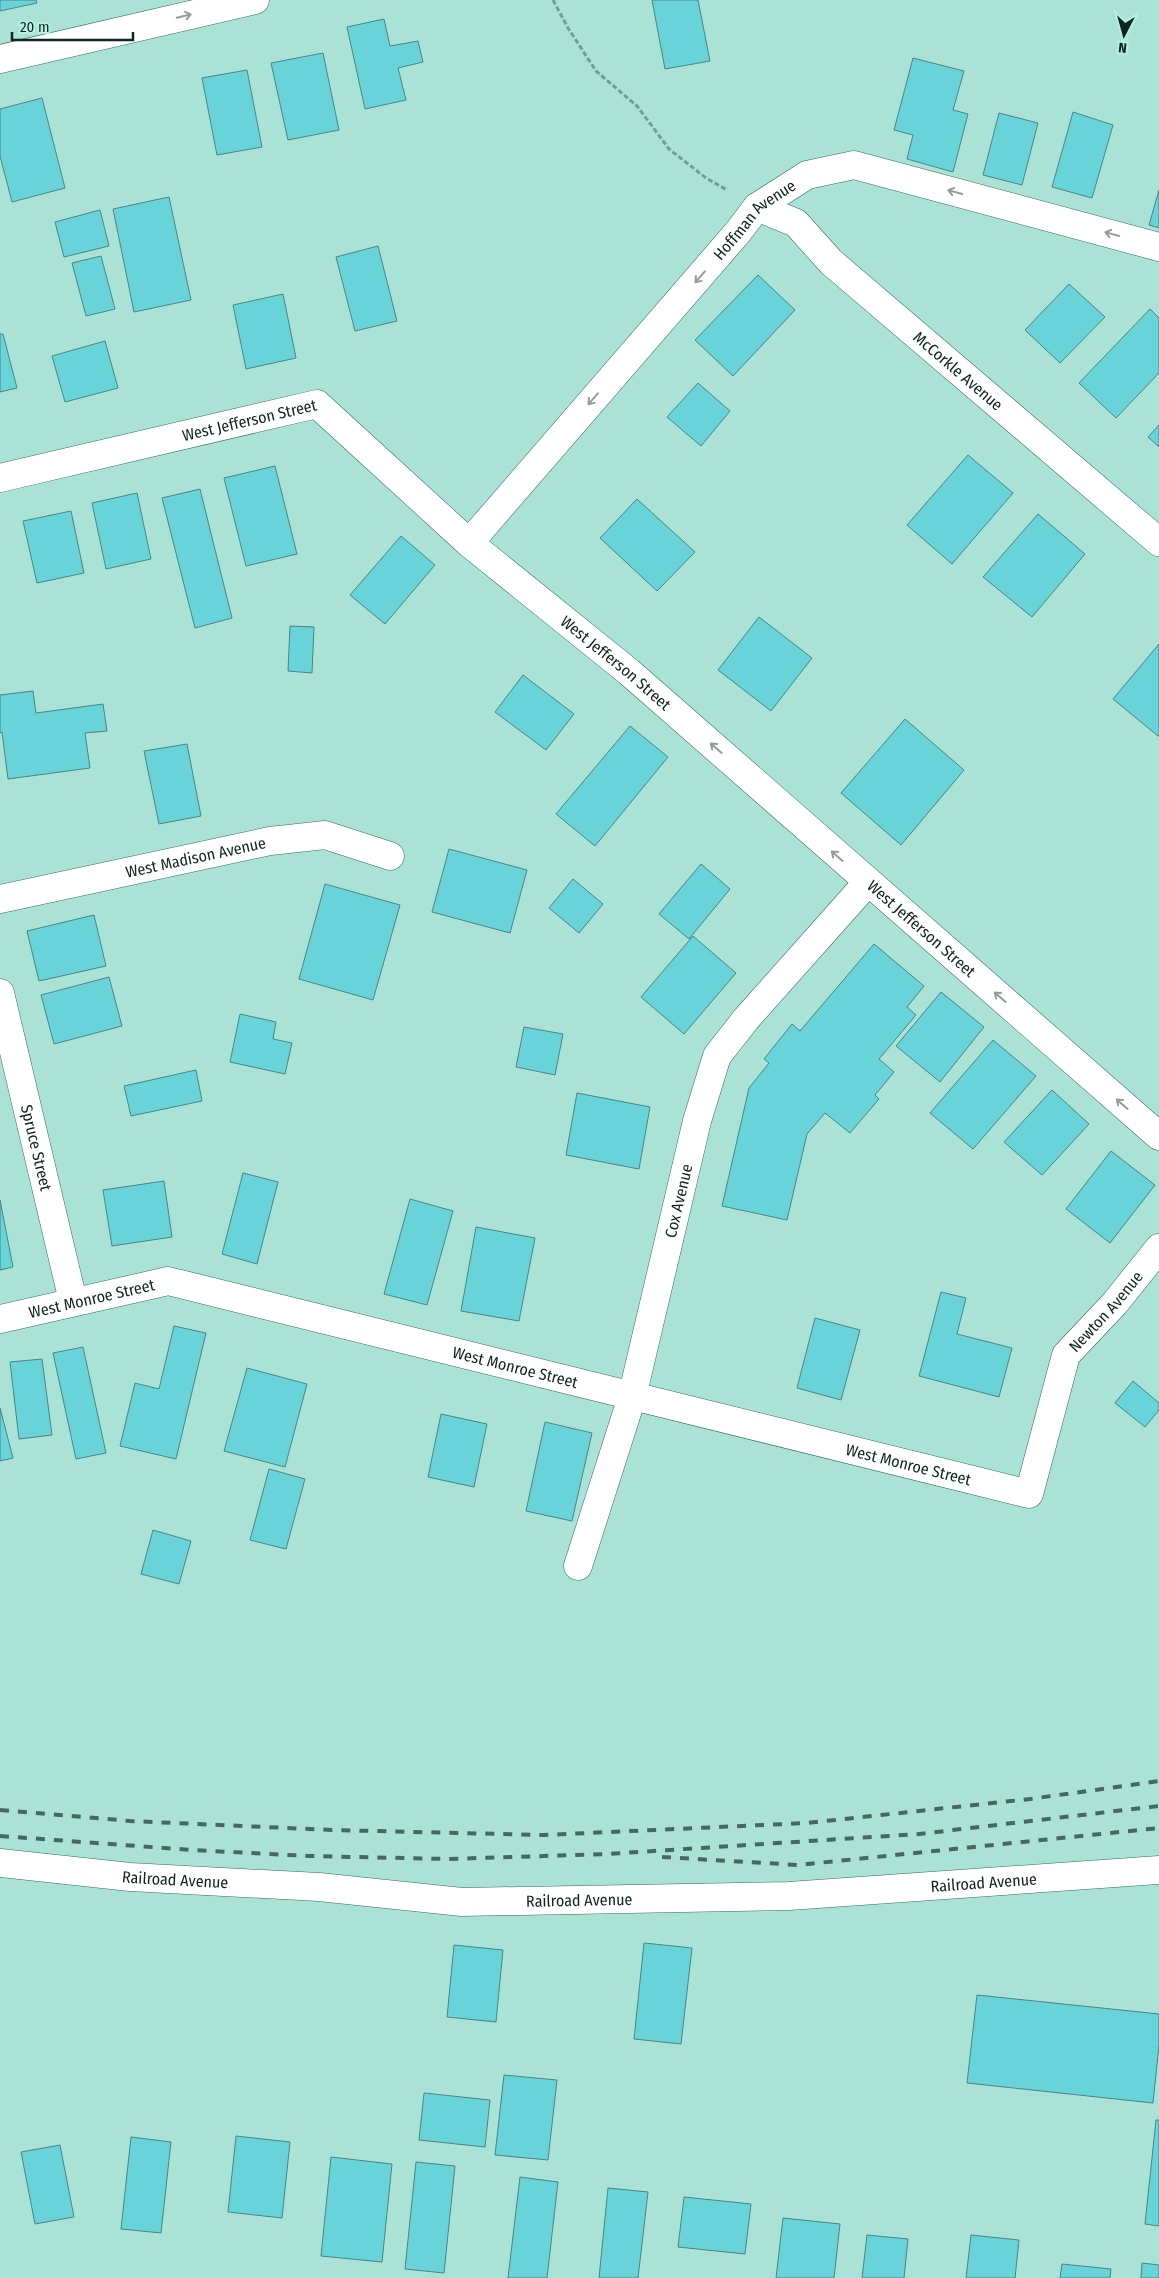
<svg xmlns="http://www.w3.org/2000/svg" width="1159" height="2278" font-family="'Fira Sans Condensed',sans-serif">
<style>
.building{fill:#68d3d8;stroke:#4b8486}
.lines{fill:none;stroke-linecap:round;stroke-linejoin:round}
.street-casing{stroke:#346a5f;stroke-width:29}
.path{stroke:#729f95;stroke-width:3;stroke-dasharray:5 2.5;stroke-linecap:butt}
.street{stroke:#fff;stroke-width:28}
.rail{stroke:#466861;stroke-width:4;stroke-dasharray:9 9;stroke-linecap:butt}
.oneway{stroke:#939c9b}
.labels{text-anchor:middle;stroke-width:5;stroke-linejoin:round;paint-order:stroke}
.street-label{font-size:16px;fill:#0e2420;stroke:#b7f0e3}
</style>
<rect width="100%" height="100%" fill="#aae3d6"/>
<path class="building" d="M0,0H36L37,3L0,11Z
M652,0H698L710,61L665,69Z
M384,19L390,46L418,41L423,62L398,68L406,100L365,109L347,27Z
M323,53L339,130L288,140L271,63Z
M913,58L964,71L953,110L968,114L953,172L907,159L913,135L894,130Z
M247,70L262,147L217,155L202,78Z
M42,98L65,188L12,202L0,156V109Z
M1073,112L1113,125L1092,198L1052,187Z
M999,113L1038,123L1022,185L983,175Z
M1159,190V228L1149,225Z
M169,197L191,300L134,312L113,209Z
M100,210L109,246L64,257L55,222Z
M378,246L397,321L355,331L336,257Z
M101,256L115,309L86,316L72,263Z
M758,275L795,310L733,376L695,340Z
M1069,284L1105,317L1060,363L1025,330Z
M283,294L296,358L246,369L233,305Z
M1150,309L1159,318V373L1116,418L1079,383Z
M0,334H3L17,388L0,392Z
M105,341L118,388L65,402L52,356Z
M698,383L730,411L701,446L667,417Z
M1159,425V447L1148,437Z
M968,455L1013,493L952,564L907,525Z
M275,466L297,554L246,566L224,478Z
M200,489L232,618L195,628L162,498Z
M137,493L151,559L106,569L92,503Z
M637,499L695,552L657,591L600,538Z
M71,511L84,573L37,583L23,521Z
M1038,514L1085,554L1032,617L983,577Z
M401,536L435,565L385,624L350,595Z
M759,617L812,658L771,711L718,670Z
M290,626L314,627L312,673L288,671Z
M1159,644V736H1158L1113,699Z
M523,675L574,714L546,750L495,712Z
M33,691L36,713L103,704L107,731L85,733L90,768L8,779L2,732L0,733V695Z
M905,719L964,770L901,845L841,793Z
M630,726L668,757L595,846L556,814Z
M187,744L201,816L159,824L144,751Z
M449,849L527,870L510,933L432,912Z
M701,864L730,889L689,939L659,914Z
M573,879L603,904L579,933L549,908Z
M325,884L400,905L373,1000L299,979Z
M94,915L106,966L39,981L27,931Z
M693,936L736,973L684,1034L641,997Z
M874,944L924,986L907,1007L916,1015L879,1059L894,1072L875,1095L879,1099L850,1133L825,1113L807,1134L787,1220L722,1206L749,1088L769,1063L764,1059L792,1024L800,1031Z
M109,977L122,1026L54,1044L41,995Z
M941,992L984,1027L940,1082L896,1046Z
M240,1014L276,1022L273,1039L292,1043L285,1074L230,1062Z
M524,1027L563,1034L555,1075L516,1067Z
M993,1040L1036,1076L973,1149L930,1113Z
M196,1070L202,1101L131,1116L124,1086Z
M1052,1090L1089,1124L1042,1175L1004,1142Z
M577,1093L650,1107L639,1169L566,1155Z
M1111,1151L1155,1185L1110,1243L1066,1209Z
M243,1173L278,1182L257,1264L222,1254Z
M164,1181L172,1237L112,1246L103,1190Z
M410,1199L453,1211L427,1305L384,1294Z
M0,1200L13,1267L0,1270Z
M476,1227L535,1238L519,1321L461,1311Z
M941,1292L966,1298L957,1334L1012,1348L999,1397L919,1376Z
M815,1318L860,1330L841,1400L797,1388Z
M174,1326L206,1333L176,1459L120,1446L135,1383L159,1389Z
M83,1347L106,1453L76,1459L53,1353Z
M42,1359L52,1435L19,1439L10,1362Z
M247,1368L307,1384L285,1467L224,1451Z
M1133,1381L1159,1403V1410L1145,1427L1115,1403Z
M0,1408L13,1458L0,1461Z
M441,1414L487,1424L474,1487L428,1477Z
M545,1422L592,1433L572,1521L526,1511Z
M269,1469L305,1479L286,1549L250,1540Z
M153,1530L191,1541L179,1584L141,1574Z
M644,1943L692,1948L681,2044L634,2039Z
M454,1945L503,1950L496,2022L447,2017Z
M977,1995L1159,2014V2045L1153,2103L967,2083Z
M504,2075L557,2080L548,2160L495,2155Z
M424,2093L490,2100L485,2147L419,2140Z
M1156,2120H1159V2226L1145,2224Z
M236,2136L290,2142L282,2218L228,2212Z
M131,2137L171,2142L161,2233L121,2229Z
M60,2145L74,2217L35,2224L21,2152Z
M331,2157L392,2164L382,2262L321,2256Z
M416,2162L455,2166L444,2273L405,2269Z
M520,2177L558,2182L547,2278H508Z
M608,2188L648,2192L638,2278H599Z
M684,2197L751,2204L745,2254L678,2247Z
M783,2218L840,2224L834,2278H776Z
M867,2235L908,2239L904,2278H862Z
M971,2235L1019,2240L1015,2278H966Z
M1142,2263L1159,2265V2278H1141Z
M1062,2264L1111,2269L1110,2278H1060Z"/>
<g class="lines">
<g class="street-casing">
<g id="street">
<path d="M0,59L255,0"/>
<path id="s1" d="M757,207L796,223L831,262L1159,542"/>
<path id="s2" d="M0,478L317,404L469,543L629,672L1159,1136"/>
<path id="s3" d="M469,543L738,232L757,207L807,175L854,165L1159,247"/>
<path id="s4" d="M0,899L270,841L325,835L390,856"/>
<path id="s5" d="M0,993L73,1301"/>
<path id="s6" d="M0,1319L168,1281L1029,1494L1066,1355L1115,1303L1159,1248"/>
<path id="s7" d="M578,1566L632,1397L697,1121L717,1056L746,1019L867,883"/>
<path id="s8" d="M0,1863L130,1877L319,1887L462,1902L789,1896L1159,1870"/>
</g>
</g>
<path class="path" d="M553,0L568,28L596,71L637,106L669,149L706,178L727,190"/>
<use href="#street" class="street"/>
<path class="rail" d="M0,1810L130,1821L332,1830L544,1835L807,1823L1030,1799L1159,1781
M0,1836L192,1850L309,1856L448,1859L607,1854L919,1834L1159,1806
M662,1857L798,1865L1159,1828"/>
</g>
<defs><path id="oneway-shaft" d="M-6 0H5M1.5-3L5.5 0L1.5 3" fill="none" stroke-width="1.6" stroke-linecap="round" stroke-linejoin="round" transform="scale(1.25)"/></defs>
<g class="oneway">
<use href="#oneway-shaft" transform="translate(184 16) rotate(-13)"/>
<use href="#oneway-shaft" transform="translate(955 192) rotate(-165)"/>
<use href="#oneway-shaft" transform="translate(1112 234) rotate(-165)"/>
<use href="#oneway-shaft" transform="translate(700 277) rotate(131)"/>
<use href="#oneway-shaft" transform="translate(593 399) rotate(131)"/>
<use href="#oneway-shaft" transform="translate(716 748) rotate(-139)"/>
<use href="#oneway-shaft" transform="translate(837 856) rotate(-139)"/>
<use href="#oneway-shaft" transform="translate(1000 997) rotate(-139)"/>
<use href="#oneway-shaft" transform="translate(1122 1104) rotate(-139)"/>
</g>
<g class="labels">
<g class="street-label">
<text dy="6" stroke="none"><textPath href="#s3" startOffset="432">Hoffman Avenue</textPath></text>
<text dy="6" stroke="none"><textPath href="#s1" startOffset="262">McCorkle Avenue</textPath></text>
<text dy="6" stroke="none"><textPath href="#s2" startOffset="256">West Jefferson Street</textPath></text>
<text dy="6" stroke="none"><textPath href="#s2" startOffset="721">West Jefferson Street</textPath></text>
<text dy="6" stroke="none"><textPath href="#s4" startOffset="200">West Madison Avenue</textPath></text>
<text dy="6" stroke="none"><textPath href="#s2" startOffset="1126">West Jefferson Street</textPath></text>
<text dy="6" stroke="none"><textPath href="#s5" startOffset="159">Spruce Street</textPath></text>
<text dy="6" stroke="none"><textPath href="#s7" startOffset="379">Cox Avenue</textPath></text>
<text dy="6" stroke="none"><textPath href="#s6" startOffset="94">West Monroe Street</textPath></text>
<text dy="6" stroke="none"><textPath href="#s6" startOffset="1262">Newton Avenue</textPath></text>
<text dy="6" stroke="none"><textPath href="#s6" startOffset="530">West Monroe Street</textPath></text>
<text dy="6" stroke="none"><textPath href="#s6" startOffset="935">West Monroe Street</textPath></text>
<text dy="6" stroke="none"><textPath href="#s8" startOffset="176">Railroad Avenue</textPath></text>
<text dy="6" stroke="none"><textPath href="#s8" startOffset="986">Railroad Avenue</textPath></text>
<text dy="6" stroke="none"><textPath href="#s8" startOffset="581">Railroad Avenue</textPath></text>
</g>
</g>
<g transform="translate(1124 35) rotate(186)" stroke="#b7f0e3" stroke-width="4" paint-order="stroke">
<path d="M0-4L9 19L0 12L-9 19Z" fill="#0e2420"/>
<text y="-8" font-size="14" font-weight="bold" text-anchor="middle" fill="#0e2420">N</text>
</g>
<path d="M12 32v8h121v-8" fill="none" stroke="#0e2420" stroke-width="2.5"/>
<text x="20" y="32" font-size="15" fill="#0e2420" stroke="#b7f0e3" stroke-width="4" paint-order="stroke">20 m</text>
</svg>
